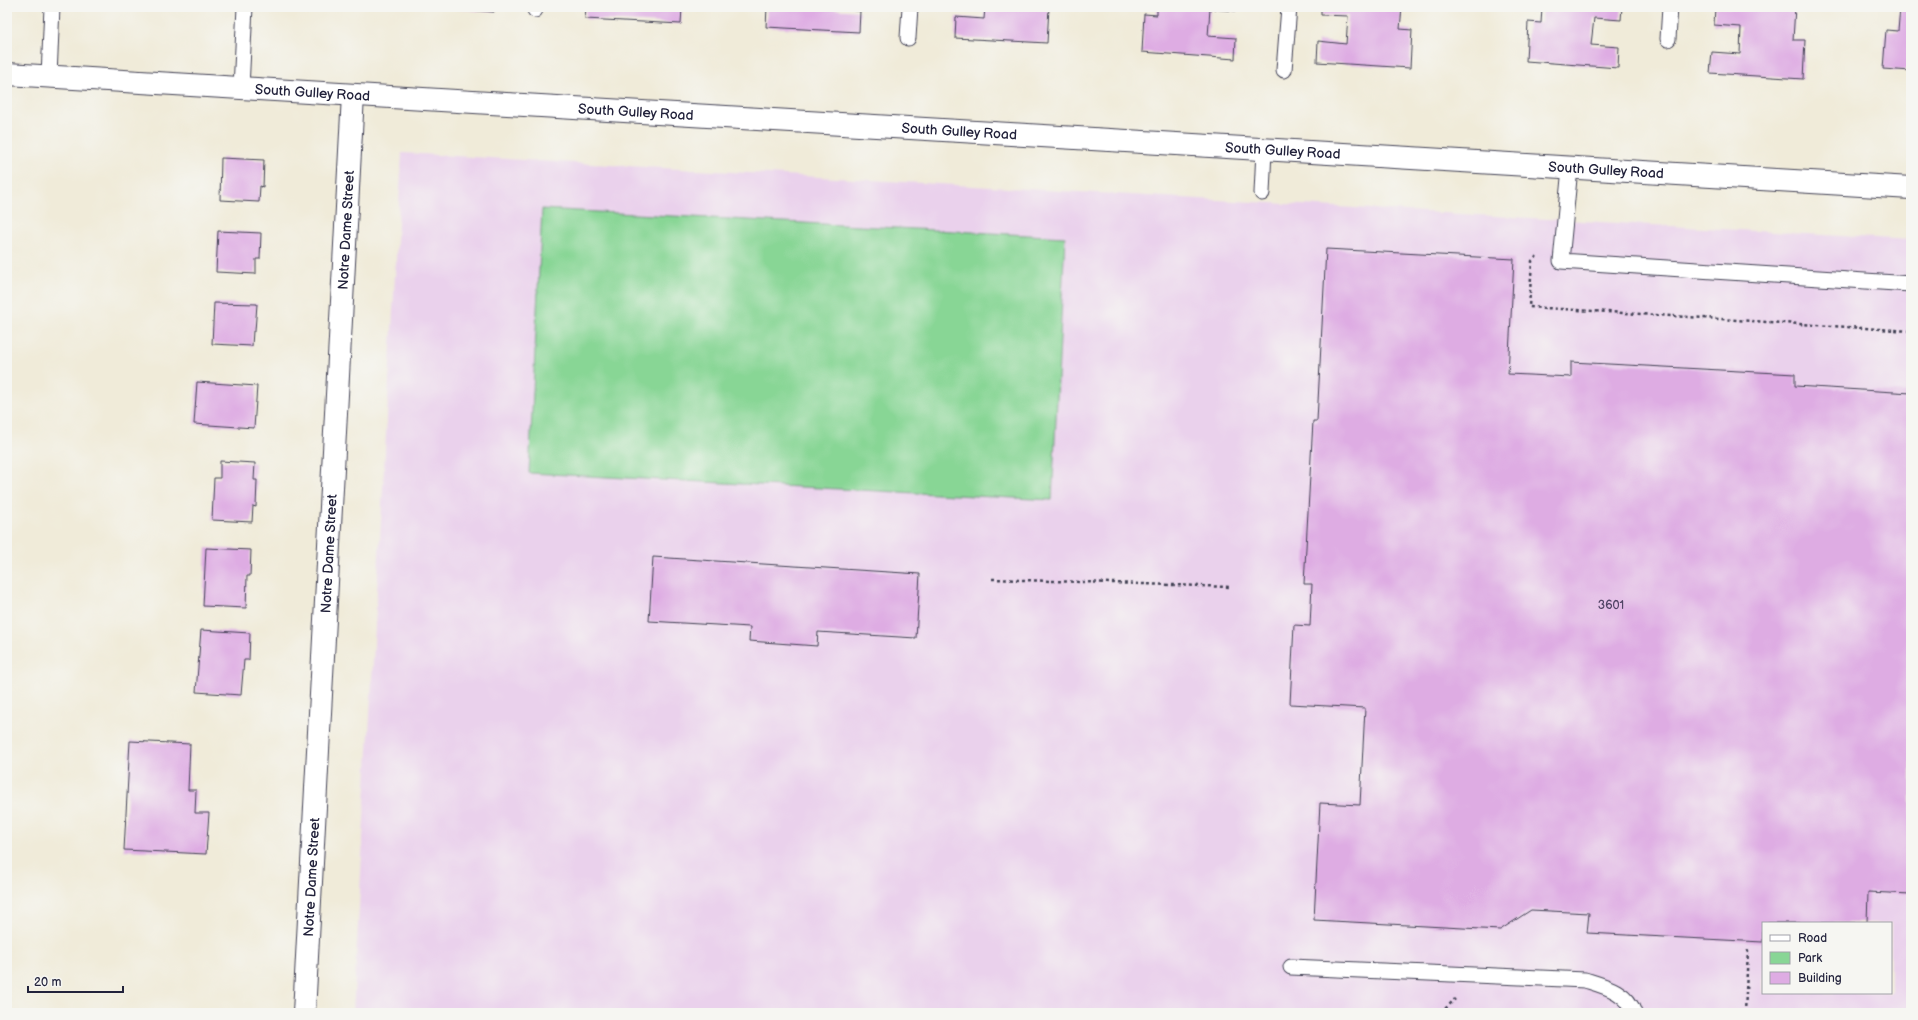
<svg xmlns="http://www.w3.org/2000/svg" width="1918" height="1020" font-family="'Balsamiq Sans',sans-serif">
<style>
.built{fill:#ead1ec;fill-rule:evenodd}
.green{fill:#88d695;stroke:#557c68}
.building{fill:#deace3}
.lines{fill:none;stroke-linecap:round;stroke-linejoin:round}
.service-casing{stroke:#414053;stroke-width:17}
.minor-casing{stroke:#414053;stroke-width:24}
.path{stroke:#414053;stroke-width:2.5;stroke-dasharray:3 3;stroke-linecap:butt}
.service{stroke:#fff;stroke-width:15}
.minor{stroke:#fff;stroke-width:22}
.labels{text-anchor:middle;stroke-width:3;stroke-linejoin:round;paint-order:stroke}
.number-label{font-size:12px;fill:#514465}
.street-label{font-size:14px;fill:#22223b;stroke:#f6f6f2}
</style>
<rect width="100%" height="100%" fill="#f6f6f2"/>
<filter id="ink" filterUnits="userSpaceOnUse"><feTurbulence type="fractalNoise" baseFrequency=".025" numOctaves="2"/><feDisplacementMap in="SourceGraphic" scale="8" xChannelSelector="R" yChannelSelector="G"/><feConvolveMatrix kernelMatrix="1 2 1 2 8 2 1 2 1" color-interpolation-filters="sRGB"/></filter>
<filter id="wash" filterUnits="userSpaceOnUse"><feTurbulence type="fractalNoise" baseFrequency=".012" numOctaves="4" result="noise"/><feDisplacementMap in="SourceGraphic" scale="16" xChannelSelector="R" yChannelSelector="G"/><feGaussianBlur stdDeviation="0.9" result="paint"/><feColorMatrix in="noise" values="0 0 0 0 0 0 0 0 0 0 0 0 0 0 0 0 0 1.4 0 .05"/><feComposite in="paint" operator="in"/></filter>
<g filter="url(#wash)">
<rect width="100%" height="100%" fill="#f0ebd9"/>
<path class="built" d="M402,153L1911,240V1013H353ZM1763,923H1891V993H1763Z"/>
<path class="green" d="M542,209L1065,237L1052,500L529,473Z"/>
<g id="blocks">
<path class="building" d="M431,7H495L494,12Z
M586,7H682L681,24L585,19Z
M767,7H832L831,9L860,11L859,32L766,27Z
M985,7H1049L1047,43L955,38L956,17L984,19Z
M1157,7H1238L1237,11L1210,9L1208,36L1236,38L1235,59L1142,52L1144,14L1157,15Z
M1321,7H1402L1400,29L1412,30L1410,68L1317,62L1318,41L1346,44L1348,16L1321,15Z
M1542,7H1622L1621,20L1594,18L1591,45L1619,47L1618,68L1526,61L1528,22L1541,23Z
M1715,7L1744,9V7H1795L1793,40H1805L1803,79L1710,73L1712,52L1740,54L1741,27L1714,25Z
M1900,7H1911V71L1883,69L1886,30L1898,31Z
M221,158L264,160L263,187L260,186L259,202L220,200Z
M218,231L261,233L260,259H256V274L216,272Z
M1326,249L1514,259L1508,374L1571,377V362L1795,374V386L1911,393V894L1868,892L1867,923H1763V942L1587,933L1589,913L1531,910L1500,930L1314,920L1320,803L1360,805L1365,708L1290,704L1294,625L1310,626L1312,584H1304L1313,421H1317Z
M214,303L257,304L255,331H253L252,346L212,344Z
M197,382L257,386L254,428L194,424Z
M220,461L255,463L254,480H257L256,507L253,506L252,522L212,520L214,478H220Z
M206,548L251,550L250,576H247L246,608L203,606Z
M653,557L920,574L916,638L818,632L817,646L749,641L750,627L649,621Z
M201,630L250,633L249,660H244L241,695L196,692Z
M130,741L190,744L188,790H196L195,813H209L206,854L124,850Z"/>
</g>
</g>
<g filter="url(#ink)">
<use href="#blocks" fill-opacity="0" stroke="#414053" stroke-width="1"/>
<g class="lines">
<g class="service-casing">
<path id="service" d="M535,10V7
M908,38L910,7
M1668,39L1670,7
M1284,70L1289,7
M49,76L52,7
M241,88L245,7
M1570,168L1561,261L1911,284
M1262,193L1264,150
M1291,967L1585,980C1604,986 1627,991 1634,1013"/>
</g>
<g class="minor-casing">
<g id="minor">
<path id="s1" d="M7,74L1911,188"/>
<path id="s2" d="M304,1013L353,95"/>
</g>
</g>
<path class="path" d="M1537,256L1532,261L1529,307L1911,331
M992,579L1231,587
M1441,1013L1455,999
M1745,1013L1748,950"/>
<use href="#service" class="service"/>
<use href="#minor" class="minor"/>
</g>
</g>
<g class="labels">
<g class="number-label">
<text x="1611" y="609">3601</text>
</g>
<g class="street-label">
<text dy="5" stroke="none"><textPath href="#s1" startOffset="306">South Gulley Road</textPath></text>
<text dy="5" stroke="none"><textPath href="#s1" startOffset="630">South Gulley Road</textPath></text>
<text dy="5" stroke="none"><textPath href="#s1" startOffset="954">South Gulley Road</textPath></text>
<text dy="5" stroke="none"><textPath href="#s1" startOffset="1278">South Gulley Road</textPath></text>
<text dy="5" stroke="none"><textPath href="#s1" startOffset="1602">South Gulley Road</textPath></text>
<text dy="5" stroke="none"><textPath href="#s2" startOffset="784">Notre Dame Street</textPath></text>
<text dy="5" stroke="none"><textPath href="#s2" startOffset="460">Notre Dame Street</textPath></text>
<text dy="5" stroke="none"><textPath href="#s2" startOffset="136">Notre Dame Street</textPath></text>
</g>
</g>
<rect width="1918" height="1020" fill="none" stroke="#f6f6f2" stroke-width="24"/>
<rect x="1762" y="922" width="130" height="72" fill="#f6f6f2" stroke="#a1a1a9"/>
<rect x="1770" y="935" width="20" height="6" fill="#ffffff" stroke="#a1a1a9"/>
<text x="1798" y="942" font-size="12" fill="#22223b">Road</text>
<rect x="1770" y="952" width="20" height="12" fill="#88d695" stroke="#a1a1a9"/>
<text x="1798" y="962" font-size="12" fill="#22223b">Park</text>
<rect x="1770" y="972" width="20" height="12" fill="#deace3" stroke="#a1a1a9"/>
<text x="1798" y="982" font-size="12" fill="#22223b">Building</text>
<path d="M28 986v6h95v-6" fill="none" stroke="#22223b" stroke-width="2"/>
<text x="34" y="986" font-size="12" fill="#22223b" stroke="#f6f6f2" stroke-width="3" paint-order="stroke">20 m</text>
</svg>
